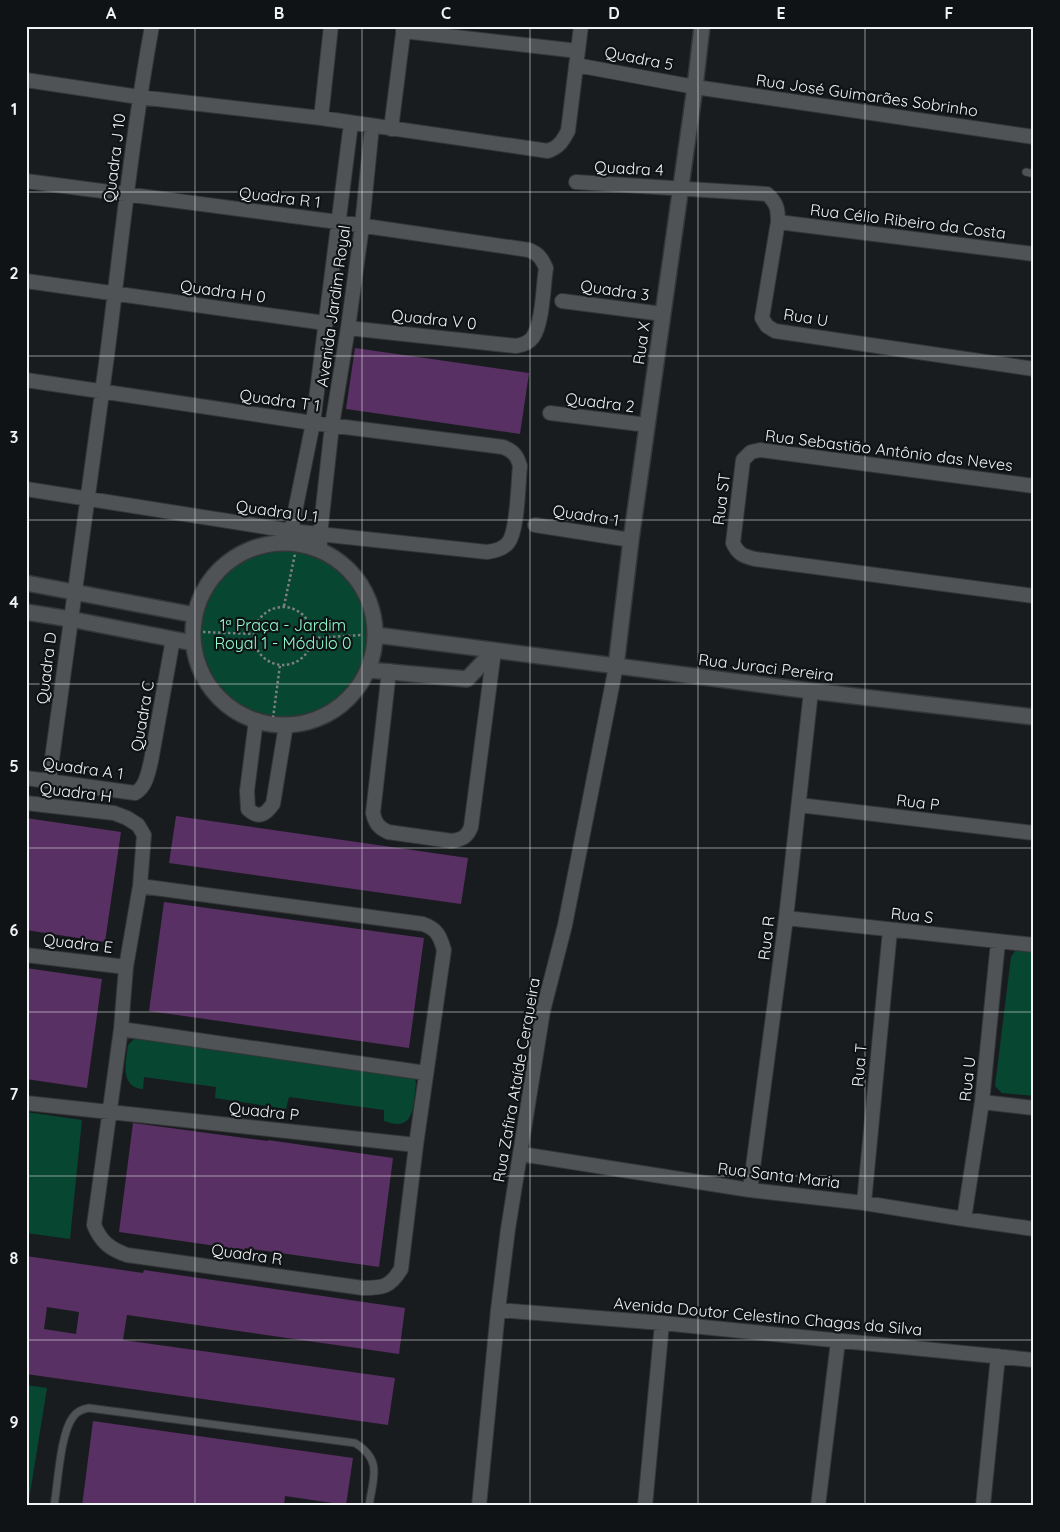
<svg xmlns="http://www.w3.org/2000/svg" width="1060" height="1532" font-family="Quicksand,sans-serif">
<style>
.green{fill:#074630}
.building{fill:#583063;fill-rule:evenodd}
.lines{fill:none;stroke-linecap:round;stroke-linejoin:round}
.lane-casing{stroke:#343637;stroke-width:9}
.street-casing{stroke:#343637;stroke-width:16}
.secondary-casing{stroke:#343637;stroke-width:18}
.path{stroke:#7d8082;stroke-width:2.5;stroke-dasharray:2.5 2.5;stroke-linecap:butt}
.lane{stroke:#505356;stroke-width:7}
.street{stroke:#505356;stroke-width:14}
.secondary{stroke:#505356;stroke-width:15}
.grid{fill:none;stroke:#f0f2f4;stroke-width:1;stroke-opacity:0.55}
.labels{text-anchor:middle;stroke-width:4.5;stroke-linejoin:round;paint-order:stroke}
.street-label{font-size:16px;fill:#f0f2f4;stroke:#101315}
.park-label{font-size:16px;fill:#8ffecc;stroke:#101315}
.neatline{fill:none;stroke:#f0f2f4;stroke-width:2}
.grid-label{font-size:16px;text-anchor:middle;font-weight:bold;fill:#f0f2f4}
</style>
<rect width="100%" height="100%" fill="#191c1e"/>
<path class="green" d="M197 634a86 86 0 1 1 172 0a86 86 0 1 1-172 0Z
M1017,948L1034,950V1096L1002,1093L995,1086L1011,957Z
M137,1036L415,1078L416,1083C414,1096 416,1125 397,1124C393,1124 388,1122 384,1121V1110L289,1097L286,1109L215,1098L216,1087L144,1077L143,1089C119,1087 126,1061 128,1045Z
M26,1112L82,1120L70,1239L26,1233Z
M26,1385L47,1388L28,1506H26Z"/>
<path class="building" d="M355,348L529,373L520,434L346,409Z
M176,816L468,858L461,904L169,863Z
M26,818L121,832L105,942L26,930Z
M164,902L424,938L409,1048L149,1011Z
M26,968L102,979L87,1088L26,1079Z
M133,1123L268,1141V1140L393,1158L379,1267L245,1248L244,1250L119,1232Z
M26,1256L143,1273L144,1270L405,1308L399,1354L127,1315L123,1340L395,1378L388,1425L26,1374ZM47,1307L79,1312L76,1334L44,1329Z
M93,1421L353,1458L346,1505L285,1496L284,1506H82Z"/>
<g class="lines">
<g class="lane-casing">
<path id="lane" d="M1026,172L1034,174
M54,1506C58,1484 60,1434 73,1417C77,1411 82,1409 89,1408L355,1443C383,1460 373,1478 369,1506"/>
</g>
<g class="street-casing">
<path id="street" d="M403,31L578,51
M576,65L695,87L1034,137
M26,80L139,97L321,118L548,151C559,147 562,142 568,131L581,26
M321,118L331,26
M391,129L404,26
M26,181L338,222L529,250C539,254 542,259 546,268C543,287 543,322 533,337C529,343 523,345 516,346L348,328
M576,182L767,194C777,203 778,209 778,222L762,318L767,326L775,331L1034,369
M778,222L1034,254
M26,281L325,323
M562,301L663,314
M26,380L313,423L503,447C513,451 517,455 520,466C518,483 518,531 508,543C503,549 495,551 487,552L291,531L26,489
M550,413L647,425
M1034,486L760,450L751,452L743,460L733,543C738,554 743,556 755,559L1034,596
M535,525L631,540
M286,543L291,531L313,423L351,123
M320,550V535L332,425L348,328L362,226L372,126
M389,671L373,813C375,823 379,828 388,832L452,841C463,839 467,837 471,827L494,651
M256,720L247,791L248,809C259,819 265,815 273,804L286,725
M26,778L135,793C146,787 148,773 151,761L173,639
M49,781C68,639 88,498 107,356C121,246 132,135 152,26
M26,803L114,813L127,818L138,825L144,835L140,886L126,967L121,1029L94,1225C101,1242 110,1249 127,1255L363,1288C383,1288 390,1287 401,1269L416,1145L444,950C440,936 437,929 423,924L140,886
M799,805L1034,833
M786,918L1034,945
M26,955L126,967
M121,1029L426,1073
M982,1102L1034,1108
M26,1103L416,1145
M521,1154L750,1190L864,1203L964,1219L1034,1229
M750,1190L786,918L811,691
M864,1203L890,930
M964,1219L982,1102L998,942
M498,1310L662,1323L1034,1360
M479,1506L498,1310L508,1229L543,1011L565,925L616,666
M645,1506L662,1323
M818,1506L838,1341
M983,1506L998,1356"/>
</g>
<g class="secondary-casing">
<path id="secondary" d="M193 634a91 91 0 1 1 182 0a91 91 0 1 1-182 0Z
M26,583L195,615
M26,612L70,619L193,643
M376,635L811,691L1034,717
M616,666L631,540L695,87L702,26
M369,670L467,679L494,651"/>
</g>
<path class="path" d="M284,606L295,554
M254 636a29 29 0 1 1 58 0a29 29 0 1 1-58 0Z
M203,632L254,634
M313,638L362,635
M273,718L280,665"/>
<use href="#lane" class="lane"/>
<use href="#street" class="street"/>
<use href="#secondary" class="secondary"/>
</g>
<path class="grid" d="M195,26V1506M362,26V1506M530,26V1506M698,26V1506M865,26V1506M26,192H1034M26,356H1034M26,520H1034M26,684H1034M26,848H1034M26,1012H1034M26,1176H1034M26,1340H1034"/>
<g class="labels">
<g class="street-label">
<text transform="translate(639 58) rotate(11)" y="6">Quadra 5</text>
<text transform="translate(867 95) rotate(8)" y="6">Rua José Guimarães Sobrinho</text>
<text transform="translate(114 158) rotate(-83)" y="6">Quadra J 10</text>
<text transform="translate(629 168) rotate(3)" y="6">Quadra 4</text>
<text transform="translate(280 197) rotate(7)" y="6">Quadra R 1</text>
<text transform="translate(908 221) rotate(7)" y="6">Rua Célio Ribeiro da Costa</text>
<text transform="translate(615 290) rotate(8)" y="6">Quadra 3</text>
<text transform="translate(223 291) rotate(8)" y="6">Quadra H 0</text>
<text transform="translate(333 306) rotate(-82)" y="6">Avenida Jardim Royal</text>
<text transform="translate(806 317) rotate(9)" y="6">Rua U</text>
<text transform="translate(434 319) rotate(6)" y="6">Quadra V 0</text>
<text transform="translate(641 343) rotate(-82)" y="6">Rua X</text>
<text transform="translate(280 400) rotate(8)" y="6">Quadra T 1</text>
<text transform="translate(600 402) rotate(7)" y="6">Quadra 2</text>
<text transform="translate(889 450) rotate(7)" y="6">Rua Sebastião Antônio das Neves</text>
<text transform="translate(721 499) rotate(-83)" y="6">Rua ST</text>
<text transform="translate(277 511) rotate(8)" y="6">Quadra U 1</text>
<text transform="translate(586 515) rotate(9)" y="6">Quadra 1</text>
<text transform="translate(766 667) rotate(7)" y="6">Rua Juraci Pereira</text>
<text transform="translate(46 668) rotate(-83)" y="6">Quadra D</text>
<text transform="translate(142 716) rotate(-80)" y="6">Quadra C</text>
<text transform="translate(83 768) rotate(8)" y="6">Quadra A 1</text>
<text transform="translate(76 792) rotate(7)" y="6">Quadra H</text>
<text transform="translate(918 802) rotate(7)" y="6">Rua P</text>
<text transform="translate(912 915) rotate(6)" y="6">Rua S</text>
<text transform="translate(766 938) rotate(-83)" y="6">Rua R</text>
<text transform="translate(78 943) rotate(7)" y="6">Quadra E</text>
<text transform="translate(859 1065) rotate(-85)" y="6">Rua T</text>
<text transform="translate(967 1079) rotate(-84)" y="6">Rua U</text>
<text transform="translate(516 1080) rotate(-80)" y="6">Rua Zafira Ataíde Cerqueira</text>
<text transform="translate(264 1111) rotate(6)" y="6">Quadra P</text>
<text transform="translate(779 1175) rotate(7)" y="6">Rua Santa Maria</text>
<text transform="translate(247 1254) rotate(8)" y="6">Quadra R</text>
<text transform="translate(768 1316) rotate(5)" y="6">Avenida Doutor Celestino Chagas da Silva</text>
</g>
<g class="park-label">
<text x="283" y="631">1ª Praça - Jardim<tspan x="283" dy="18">Royal 1 - Módulo 0</tspan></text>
</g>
</g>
<rect width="1060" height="1532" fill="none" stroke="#101315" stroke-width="55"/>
<rect x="28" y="28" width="1004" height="1476" class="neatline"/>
<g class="grid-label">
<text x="111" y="19">A</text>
<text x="279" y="19">B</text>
<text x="446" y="19">C</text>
<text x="614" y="19">D</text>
<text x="781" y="19">E</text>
<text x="949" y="19">F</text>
<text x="14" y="115">1</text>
<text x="14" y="279">2</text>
<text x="14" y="443">3</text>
<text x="14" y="608">4</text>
<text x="14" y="772">5</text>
<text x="14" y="936">6</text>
<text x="14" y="1100">7</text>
<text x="14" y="1264">8</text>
<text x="14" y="1428">9</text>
</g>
</svg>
